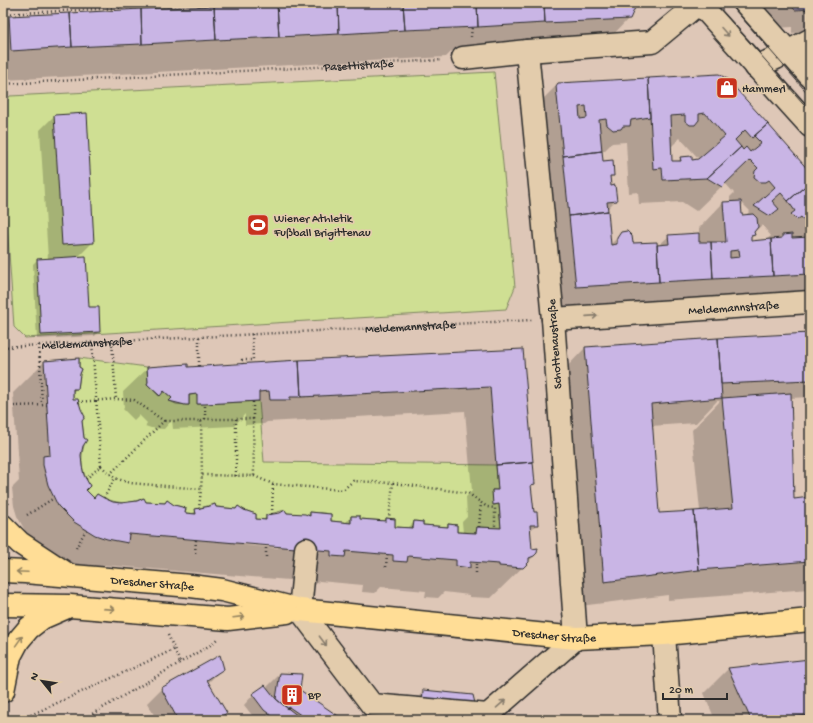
<svg xmlns="http://www.w3.org/2000/svg" width="813" height="723" font-family="'Gochi Hand',sans-serif">
<style>
.green{fill:#cfdf93;stroke:#7d855f}
.shadow{fill:#0003;fill-rule:evenodd}
.building{fill:#c9b5e5;stroke:#2b2b2b;fill-rule:evenodd}
.lines{fill:none;stroke-linecap:round;stroke-linejoin:round}
.minor-casing{stroke:#2b2b2b;stroke-width:25}
.major-casing{stroke:#2b2b2b;stroke-width:25}
.path{stroke:#2b2b2b;stroke-width:2.5;stroke-dasharray:1 3;stroke-linecap:butt}
.minor{stroke:#e3ccac;stroke-width:22}
.major{stroke:#ffdd96;stroke-width:22}
.tram{stroke:#2b2b2b;stroke-width:1}
.oneway{stroke:#877c6c}
.oneway2{stroke:#958460}
.labels{text-anchor:middle;stroke-width:3.5;stroke-linejoin:round;paint-order:stroke}
.street-label{font-size:12px;fill:#2b2b2b;stroke:#e3ccac}
.poi-label{font-size:12px;fill:#2b2b2b;stroke:#e3ccac;text-anchor:start}
</style>
<rect width="100%" height="100%" fill="#dec7b7"/>
<filter id="ink" filterUnits="userSpaceOnUse"><feTurbulence type="fractalNoise" baseFrequency=".025" numOctaves="2"/><feDisplacementMap in="SourceGraphic" scale="8" xChannelSelector="R" yChannelSelector="G"/><feConvolveMatrix kernelMatrix="1 2 1 2 8 2 1 2 1" color-interpolation-filters="sRGB"/></filter>
<g filter="url(#ink)">
<path class="green" d="M494,72L515,287L506,309L25,338L14,327L3,163V105L10,96Z
M79,358L147,367L148,382L147,384L159,396L164,391L172,398L170,401L176,404L189,405V395L197,394L198,404L259,401L264,462L496,465L498,490H492L494,505L499,504L501,528L477,527L476,533L457,532V525L448,524V527L423,525V522L414,521L413,528L395,527V519L386,518V521L360,519V516H351V523L331,521V514L310,512V516L287,513L285,510L266,515V520L256,519V514L244,510L238,506L236,509L216,507L215,504L196,509V514L185,513L186,508L174,505L167,500L165,503L146,502L143,498C128,506 111,503 97,494L94,498L86,490L90,486C81,472 79,456 86,440L84,438L82,421L85,417L73,399V389H78L80,374L82,369L79,367Z"/>
<path class="shadow" d="M282,3H636L629,18L611,37L520,47L452,51L446,57L3,80V24L10,17Z
M755,3H810V32L792,33V27L777,28Z
M718,75L810,175V297L552,311L533,109L558,84ZM680,138L700,160L691,161L681,158L677,162H671L670,148ZM626,142L629,193L638,192L639,204L682,202L696,211L725,183L734,193L730,197V203H723L699,228V234L669,236L659,245L656,246L632,244L622,233L610,245L607,209L616,200L610,187L609,179L613,175L602,162L601,151L605,150L612,143ZM743,204L750,211L745,216H741V206ZM762,225L771,236L767,239L769,240L750,242V239L754,235L753,233Z
M54,116L93,242L78,257L88,308L99,331L95,336L37,339L33,264L37,260L48,259L40,130Z
M810,334V397L790,398L793,500L810,498V589L668,600V595L580,606L561,373L585,348ZM717,401H720L692,430L700,511L658,514L651,426L696,423Z
M522,350L534,484L530,487L533,514L537,524L529,532L531,550L534,556L491,598L469,597V595L444,592L438,598L425,597L426,591L381,587L375,593L362,592L363,585L319,581L313,587L300,586L301,581L104,565L96,573L76,570L28,536L17,516L14,506L12,488L19,481L13,393L44,362L79,374L77,388L72,393V400L81,420L82,446L80,455L85,490L93,499L121,504L146,503L184,514L191,515L196,510L216,508L255,520L262,521L267,516L287,514L307,516L310,513L329,522L345,523L351,517L359,520L384,522L386,519L394,528L407,529L414,522L422,526L446,528L449,525L456,533H463L462,522L467,517L466,497L472,491L465,411L267,422L264,424L245,425V414L234,426L173,429L172,420L164,429L151,428L145,426L147,423L139,415L134,420L123,409L124,408L123,392L148,368H187ZM244,543L275,545L279,548L244,545Z
M219,656L223,668L208,683L226,713L218,720H157L147,703L161,689Z
M810,660V720H715L704,693L728,669Z
M280,674L299,690L342,720H256L255,719L244,705L253,695L266,688Z
M424,691L477,720H417L419,696Z"/>
<path class="building" d="M263,3H277L279,37L216,40L214,6Z
M277,3H338L339,34L279,37Z
M338,3H403L405,30L339,34Z
M403,3H477L478,27L405,30Z
M477,3H544L545,23L478,27Z
M544,3H637L630,19L545,23Z
M789,3H810V9L795,10Z
M214,6L216,40L142,44L141,9Z
M141,9L142,44L72,47L70,13Z
M70,13L72,47L11,51L9,16Z
M719,74L727,79L768,124L752,138L745,130L735,140L741,147L707,178L663,180L662,168L653,169L648,78ZM705,113L725,136L698,159L692,160V156L680,157L681,161H672L670,116L685,115V121L690,125H695L699,120V114Z
M648,78L650,117L631,120L630,126H623L621,129L613,130L607,125L606,119L599,120L602,151L563,156L556,86L558,83ZM586,106L587,118L580,119L579,107Z
M87,113L94,243L62,245L54,115Z
M768,124L810,172V182L788,201L781,193L772,201L779,209L770,216L754,206L775,187L769,180L766,182H760L754,177L755,171L758,168L750,160L722,187L707,178L741,147L743,150L746,147L750,152L761,143L754,136Z
M602,151L603,161L613,160L614,176H610L611,186L615,185L617,201L607,202L608,211L569,216L563,156Z
M810,182V228L801,217L797,220L791,214L795,211L788,201Z
M741,201L742,215L753,214L757,218L758,227L754,232L755,235L751,236V241L771,239L773,276L713,279L711,242H726L723,202ZM739,250L740,257L730,258V251Z
M608,211L611,245L617,244V238L621,232L627,231L632,236L633,243L657,242L659,282L576,287L569,216Z
M699,233V242H711L713,279L659,282L657,245L669,244L668,235Z
M792,234V238L810,237V274L773,276L771,239L782,238V235Z
M86,256L89,307H99L100,332L41,335L37,259Z
M810,333V380L721,384L718,338Z
M718,338L722,398L651,404L659,513L694,511L699,570L604,582L585,347Z
M523,349L533,462L496,465L490,387L301,397L299,360Z
M79,358V367L82,369L80,374L78,389H73V399H78L81,409L85,417L82,421L84,438L87,440L83,446L81,455L82,466L84,475L90,486L86,490L94,498L97,494L104,498L113,502L121,503L137,501L144,498L146,502L165,503L167,500L174,505L186,508L185,513L196,514L195,509L210,506L215,504L216,507L236,509L238,506L244,510L256,514V519L266,520V515L280,513L285,510L287,513L305,514L310,516V512L331,514V521L351,523V516H360V519L386,521V518L395,519V527L413,528L414,521L423,522V525L448,527V524L457,525V532L476,533L477,527L501,528L499,504L493,505L492,490H498L496,465L533,462L535,484L531,485L534,512H537L538,525H530L532,549L538,548L537,553L534,556L529,558V562L523,568L499,566V564L470,562V568L456,566V560L408,556L407,562L393,561V555L346,551L345,557L331,556V551L129,534L128,543L107,539L95,535L74,522L58,506L48,485L43,465V456L50,455L44,361Z
M299,360L301,397H290V400H270L269,391L259,392V401L205,404H197V394L189,395V405H185L169,401L172,398L164,391L160,396L147,384L148,382L147,367L188,364V367Z
M791,393L794,499L810,497V561L699,570L694,511L733,508L722,398Z
M220,655L224,669L207,680L227,713L215,720H178L161,688Z
M810,659V715L751,720L728,668Z
M280,673L302,674L300,690L344,720H308L289,707L288,709L276,699Z
M265,685L276,699L303,720H277L264,710L252,694Z
M423,690L473,695L479,720H421Z"/>
<g class="lines">
<g class="minor-casing">
<g id="minor">
<path d="M699,3L810,126"/>
<path d="M745,3L810,76"/>
<path d="M463,58L527,51L652,42L699,3"/>
<path d="M756,67L776,58L810,40"/>
<path id="s3" d="M553,319L810,302"/>
<path d="M306,549L300,610L372,705L488,715L576,638L553,319L527,51"/>
<path d="M664,634L670,720"/>
</g>
</g>
<g class="major-casing">
<g id="major">
<path d="M3,526L20,543L67,574"/>
<path id="s4" d="M3,571L25,572L191,586L222,590L300,610L576,638L664,634L810,620"/>
<path d="M3,605L70,606L228,619L287,612"/>
<path d="M3,691L10,656L18,641L29,628L42,618L65,608"/>
</g>
</g>
<g class="path">
<path d="M3,14L211,3"/>
<path d="M471,37L472,27"/>
<path id="s1" d="M3,84L442,60"/>
<path d="M199,337V367"/>
<path d="M112,341L116,399"/>
<path d="M39,345L42,405"/>
<path id="s2" d="M3,347L532,320"/>
<path d="M243,364L242,360H253L252,334"/>
<path d="M78,402L116,399L134,400L164,421L110,474"/>
<path d="M14,406L47,405"/>
<path d="M205,419V404"/>
<path d="M236,419V476"/>
<path d="M253,419V402"/>
<path d="M201,421L205,419H253L254,476L202,475"/>
<path d="M101,466L115,478L130,483L201,489L202,475L201,421H164"/>
<path d="M254,476L273,484L343,490L353,481L393,483L389,518"/>
<path d="M86,479L101,466L92,342"/>
<path d="M393,483L468,493L487,507L495,508V528"/>
<path d="M3,488L9,505"/>
<path d="M104,498L115,478"/>
<path d="M199,509L201,489"/>
<path d="M272,514L273,484"/>
<path d="M27,515L54,498"/>
<path d="M479,527L481,503"/>
<path d="M76,548L86,530"/>
<path d="M195,553L196,540"/>
<path d="M266,557V545"/>
<path d="M386,567L387,554"/>
<path d="M476,573V562"/>
<path d="M168,635L180,662"/>
<path d="M20,720L175,649"/>
<path d="M82,720L212,644L217,639"/>
</g>
<use href="#minor" class="minor"/>
<use href="#major" class="major"/>
<path class="tram" d="M715,3L810,111
M729,3L810,96"/>
</g>
<defs><path id="oneway-shaft" d="M-6 0H5M1.5-3L5.5 0L1.5 3" fill="none" stroke-width="1.6" stroke-linecap="round" stroke-linejoin="round"/></defs>
<g class="oneway">
<use href="#oneway-shaft" transform="translate(725 32) rotate(48)"/>
<use href="#oneway-shaft" transform="translate(592 316) rotate(-4)"/>
<use href="#oneway-shaft" transform="translate(323 641) rotate(53)"/>
<use href="#oneway-shaft" transform="translate(501 704) rotate(-41)"/>
</g>
<g class="oneway2">
<use href="#oneway-shaft" transform="translate(22 572) rotate(-177)"/>
<use href="#oneway-shaft" transform="translate(109 609) rotate(4)"/>
<use href="#oneway-shaft" transform="translate(239 617) rotate(-7)"/>
<use href="#oneway-shaft" transform="translate(19 641) rotate(-55)"/>
</g>
</g>
<defs>
<g id="shop-square" transform="scale(1.15)"><rect x="-9" y="-9" width="18" height="18" rx="4" fill="#c8321e" stroke="#e3ccac"/><path d="M-5-2.5h2.3a2.7 3.5 0 0 1 5.4 0H5L5.5 6h-11ZM-1.5-2.5h3a1.5 2.3 0 0 0-3 0Z" fill="#fff"/></g>
<g id="stadium-square" transform="scale(1.15)"><rect x="-9" y="-9" width="18" height="18" rx="4" fill="#c8321e" stroke="#e3ccac"/><path d="M0-5a6.5 5 0 1 0 0 10a6.5 5 0 1 0 0-10ZM-3.5-1.8h7v3.6h-7Z" fill="#fff"/></g>
<g id="building-square" transform="scale(1.15)"><rect x="-9" y="-9" width="18" height="18" rx="4" fill="#c8321e" stroke="#e3ccac"/><path d="M-4-6H4V6H1V3H-1V6H-4ZM-2.5-4.3h1.7v1.8h-1.7ZM.8-4.3h1.7v1.8H.8ZM-2.5-1h1.7V.8h-1.7ZM.8-1h1.7V.8H.8Z" fill="#fff"/></g>
</defs>
<g fill-rule="evenodd">
<use href="#shop-square" x="727" y="88"/>
<use href="#stadium-square" x="258" y="225"/>
<use href="#building-square" x="292" y="695"/>
</g>
<g class="labels">
<g class="street-label">
<text dy="4" stroke="none"><textPath href="#s1" startOffset="356">Pasettistraße</textPath></text>
<text dy="4" stroke="none"><textPath href="#s3" startOffset="181">Meldemannstraße</textPath></text>
<text dy="4" stroke="none"><textPath href="#s2" startOffset="408">Meldemannstraße</textPath></text>
<text dy="4" stroke="none"><textPath href="#s2" startOffset="84">Meldemannstraße</textPath></text>
<text transform="translate(554 344) rotate(-94)" y="4">Schottenaustraße</text>
<text dy="4" stroke="none"><textPath href="#s4" startOffset="150">Dresdner Straße</textPath></text>
<text dy="4" stroke="none"><textPath href="#s4" startOffset="556">Dresdner Straße</textPath></text>
</g>
<g class="poi-label">
<text x="742" y="92">Hammerl</text>
<text x="274" y="222">Wiener Athletik<tspan x="274" dy="14">Fußball Brigittenau</tspan></text>
<text x="308" y="699">BP</text>
</g>
</g>
<rect width="813" height="723" fill="none" stroke="#e3ccac" stroke-width="16"/>
<rect x="8" y="8" width="797" height="707" fill="none" stroke="#2b2b2b" stroke-width="1.5" filter="url(#ink)"/>
<g transform="translate(42 681) rotate(300)" stroke="#e3ccac" stroke-width="3" paint-order="stroke">
<path d="M0-3L7 15L0 10L-7 15Z" fill="#2b2b2b"/>
<text y="-6" font-size="11" font-weight="bold" text-anchor="middle" fill="#2b2b2b">N</text>
</g>
<path d="M663 693v6h64v-6" fill="none" stroke="#2b2b2b" stroke-width="2"/>
<text x="669" y="693" font-size="12" fill="#2b2b2b" stroke="#e3ccac" stroke-width="3" paint-order="stroke">20 m</text>
</svg>
